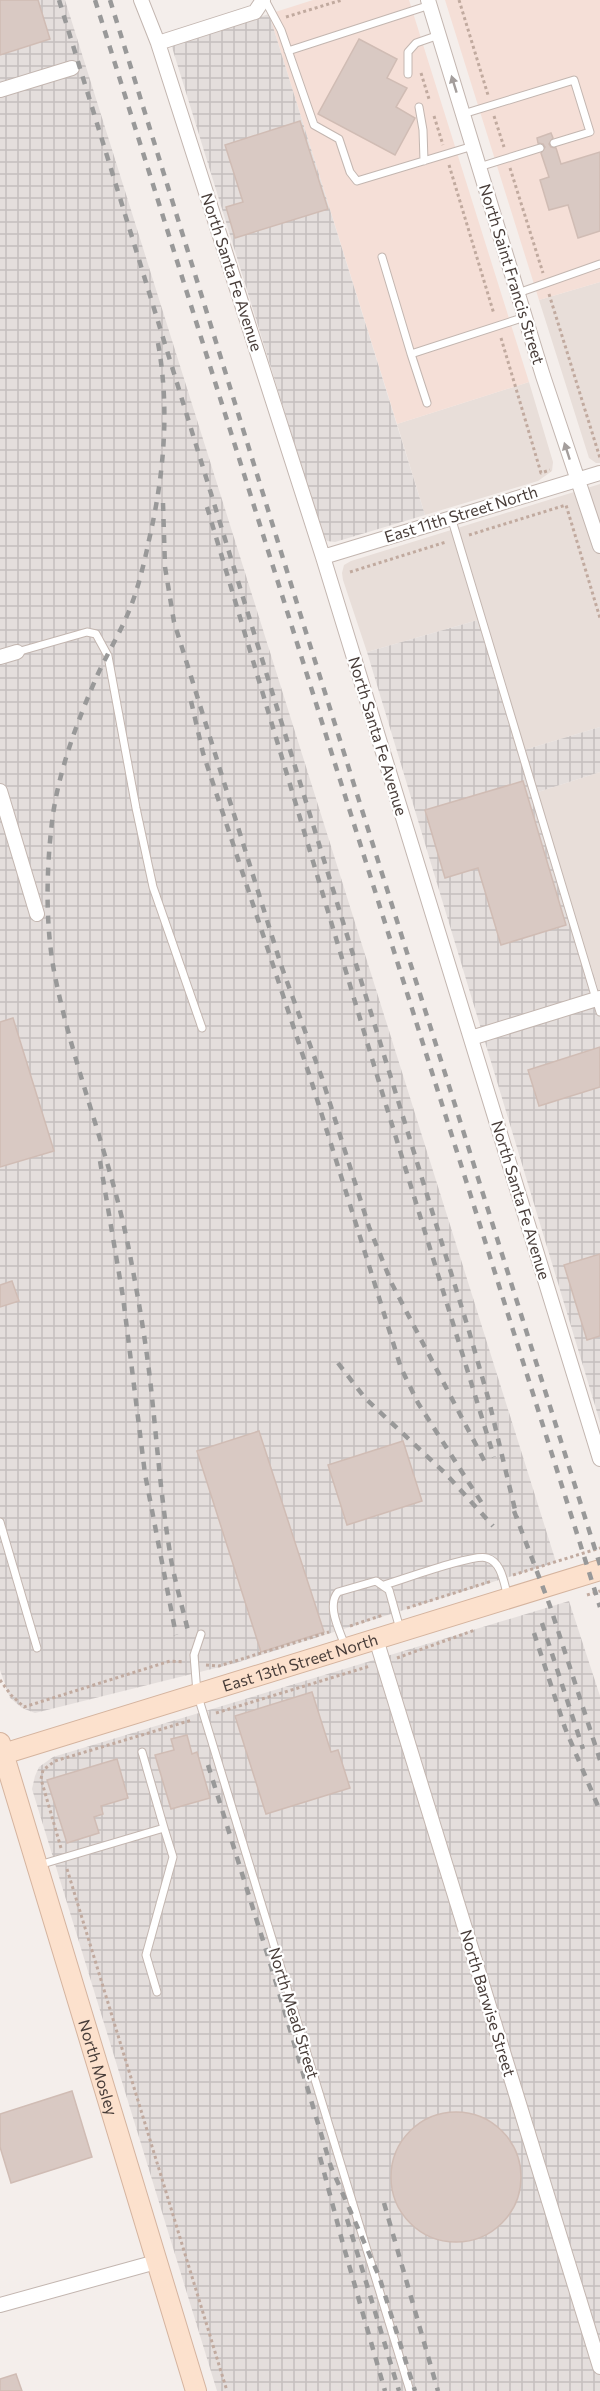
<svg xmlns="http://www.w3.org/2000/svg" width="600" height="2391" font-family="Commissioner,sans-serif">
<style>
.residential{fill:#e8ded9}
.commercial{fill:#f5dfd7}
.industrial{fill:url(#industrial-grid)}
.building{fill:#d9c9c3;stroke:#d0bcb4;stroke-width:1.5}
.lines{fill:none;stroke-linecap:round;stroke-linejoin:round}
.lane-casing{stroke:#c3b6b0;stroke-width:9}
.street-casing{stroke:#c3b6b0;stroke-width:16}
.secondary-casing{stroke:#d5b49f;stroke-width:22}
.path{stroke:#c1aa9f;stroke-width:3;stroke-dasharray:3 3;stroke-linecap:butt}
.lane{stroke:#fff;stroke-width:7}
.street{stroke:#fff;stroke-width:14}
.secondary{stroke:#fce1cd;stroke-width:20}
.rail{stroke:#999;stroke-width:4.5;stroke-dasharray:8 8;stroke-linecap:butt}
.oneway{fill:#a49e9c}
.labels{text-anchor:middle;stroke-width:4.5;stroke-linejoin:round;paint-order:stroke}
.street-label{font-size:16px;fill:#483d39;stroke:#fff}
</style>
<defs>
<pattern id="industrial-grid" width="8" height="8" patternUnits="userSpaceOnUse" patternTransform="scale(1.5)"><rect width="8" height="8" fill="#e4dedc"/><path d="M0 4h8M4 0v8" fill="none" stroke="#c5bfbe"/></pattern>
</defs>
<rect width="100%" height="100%" fill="#f4eeeb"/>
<path class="residential" d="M600,282V463H596L589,458L539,300Z
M529,382L553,462L552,471L538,481L425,515L397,424Z
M600,484V727L521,751L478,620L367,652L343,580L342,573L344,565L351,561Z
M600,772V995L535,793Z"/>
<path class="commercial" d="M313,0H409L529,382L397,424L269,14Z
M445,0H600V282L539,300Z"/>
<path class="industrial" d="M0,0H65L556,1562L236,1663L35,1713L22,1708L10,1698L0,1670Z
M269,14L425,515L335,542L327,541L323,536L171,44Z
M478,620L521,751L600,727V772L535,793L600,995V1422L367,652Z
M569,1601L600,1696V2391H217L32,1789L35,1776L39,1767L53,1757Z"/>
<path class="building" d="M0,0H38L50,39L0,55Z
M359,39L397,59L387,78L407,88L396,107L415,118L395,155L318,114Z
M300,121L328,209L235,238L226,207L243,202L225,145Z
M551,133L553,138L549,144L551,147L556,148L561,164L600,152V231L578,238L568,205L549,210L540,180L549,177L541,153L545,147L543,144L538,143L537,138Z
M523,781L566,925L501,945L478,868L445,878L425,810Z
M13,1018L54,1151L0,1167V1022Z
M600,1047V1087L539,1106L528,1070Z
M600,1254V1336L587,1340L564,1265Z
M12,1281L19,1301L0,1307V1285Z
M259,1431L324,1632L261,1652L197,1451Z
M403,1441L422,1501L347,1525L328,1465Z
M312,1692L331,1752L338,1750L350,1788L266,1814L235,1716Z
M187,1735L192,1754L197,1752L210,1798L171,1809L155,1755L174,1750L171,1739Z
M117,1759L128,1798L101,1806L103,1814L94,1817L99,1833L67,1843L47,1780Z
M72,2091L92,2157L11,2183L0,2147V2114Z
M391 2177a65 65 0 1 1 130 0a65 65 0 1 1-130 0Z
M16,2374L22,2391H0V2379Z"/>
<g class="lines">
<g class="lane-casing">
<path id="lane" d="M265,0L281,30L314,125L339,139L350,172L357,181L473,146
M288,51L430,5
M408,74V52L416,43L439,35
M419,107L423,130L424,161
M463,114L574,80L590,132L554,143
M479,167L540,148
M382,257L411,354L525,317
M518,293L600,264
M411,354L427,403
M451,517L600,1012
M17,652L87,632L96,634L108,656L136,808L153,887L202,1028
M0,1522L37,1648
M384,1585C402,1580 474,1553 487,1558C502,1562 504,1584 508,1597
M201,1634L194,1655L197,1693L410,2391
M345,1646C340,1631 326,1606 338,1592L376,1581L389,1590L400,1629
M39,1865L164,1828L142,1752
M157,1992L146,1955L173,1857L164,1828"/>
</g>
<g class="street-casing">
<path id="street" d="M141,0L158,43L323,557L600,1459
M428,0L543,376L600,546
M158,43L255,12L263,0
M0,90L72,68
M323,557L600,473
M0,657L17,652
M0,791L37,914
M471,1038L600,998
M376,1639L600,2367
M0,2305L156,2262"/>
</g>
<g class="secondary-casing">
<g id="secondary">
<path id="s1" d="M0,1743L196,2391"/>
<path id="s2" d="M0,1755L600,1570"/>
</g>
</g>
<path class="path" d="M459,0L488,95
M286,17L342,0
M421,73L429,99
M434,116L443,145
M494,116L504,147
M449,165L494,314
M510,168L543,273
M549,294L600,458
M501,338L541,473L550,470
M469,535L566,505L600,618
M350,572L446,542
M513,1575L600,1548
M587,1595L600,1591
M407,1608L492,1581
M350,1626L383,1615
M397,1658L475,1630
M206,1665L219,1666L329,1632
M0,1680L11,1695L24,1707L170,1661L184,1662
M216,1713L370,1666
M61,1848L41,1779L43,1770L55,1761L192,1720
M67,1869L227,2391"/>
<use href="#lane" class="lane"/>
<use href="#street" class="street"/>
<use href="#secondary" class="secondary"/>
<path class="rail" d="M59,0L469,1331L489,1401L517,1518
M95,0L600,1607
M110,0L304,626L600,1565
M158,343C170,409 164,475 149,540C144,564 138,589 129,611C120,633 107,654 97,676C77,722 58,772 52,822C46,873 45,930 56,981C75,1072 111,1159 129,1250C138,1296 146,1342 151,1388C157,1443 161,1498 170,1553C174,1579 182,1605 188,1631
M163,503L165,567L174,622L281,965L322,1078L369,1227L392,1284L486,1464
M207,507L382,1092L494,1457
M191,701L203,753L311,1080L401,1368L418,1403L485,1508
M100,1161L123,1297L145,1474L176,1635
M338,1363L365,1398L446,1474L493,1526
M514,1511L550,1606L600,1760
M542,1623L583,1749
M534,1633L565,1728L600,1811
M208,1765L271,1966L331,2167L379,2276L415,2391
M320,2157L343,2244L385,2391
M384,2203L438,2391
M347,2219L399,2391"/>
</g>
<defs><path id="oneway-solid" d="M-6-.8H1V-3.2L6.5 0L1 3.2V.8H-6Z" transform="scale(1.5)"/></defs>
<g class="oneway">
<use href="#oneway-solid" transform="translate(454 84) rotate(-107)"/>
<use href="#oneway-solid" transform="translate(567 451) rotate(-108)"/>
</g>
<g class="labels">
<g class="street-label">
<text transform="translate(232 272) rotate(72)" y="6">North Santa Fe Avenue</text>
<text transform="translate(512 274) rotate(73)" y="6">North Saint Francis Street</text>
<text transform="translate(461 514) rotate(-17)" y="6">East 11th Street North</text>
<text transform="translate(378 736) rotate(73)" y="6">North Santa Fe Avenue</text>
<text transform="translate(521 1200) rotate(73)" y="6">North Santa Fe Avenue</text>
<text dy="6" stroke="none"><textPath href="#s2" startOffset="314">East 13th Street North</textPath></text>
<text transform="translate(488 2003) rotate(73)" y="6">North Barwise Street</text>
<text transform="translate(294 2013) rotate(73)" y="6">North Mead Street</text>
<text dy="6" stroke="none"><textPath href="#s1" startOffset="339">North Mosley</textPath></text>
</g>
</g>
</svg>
